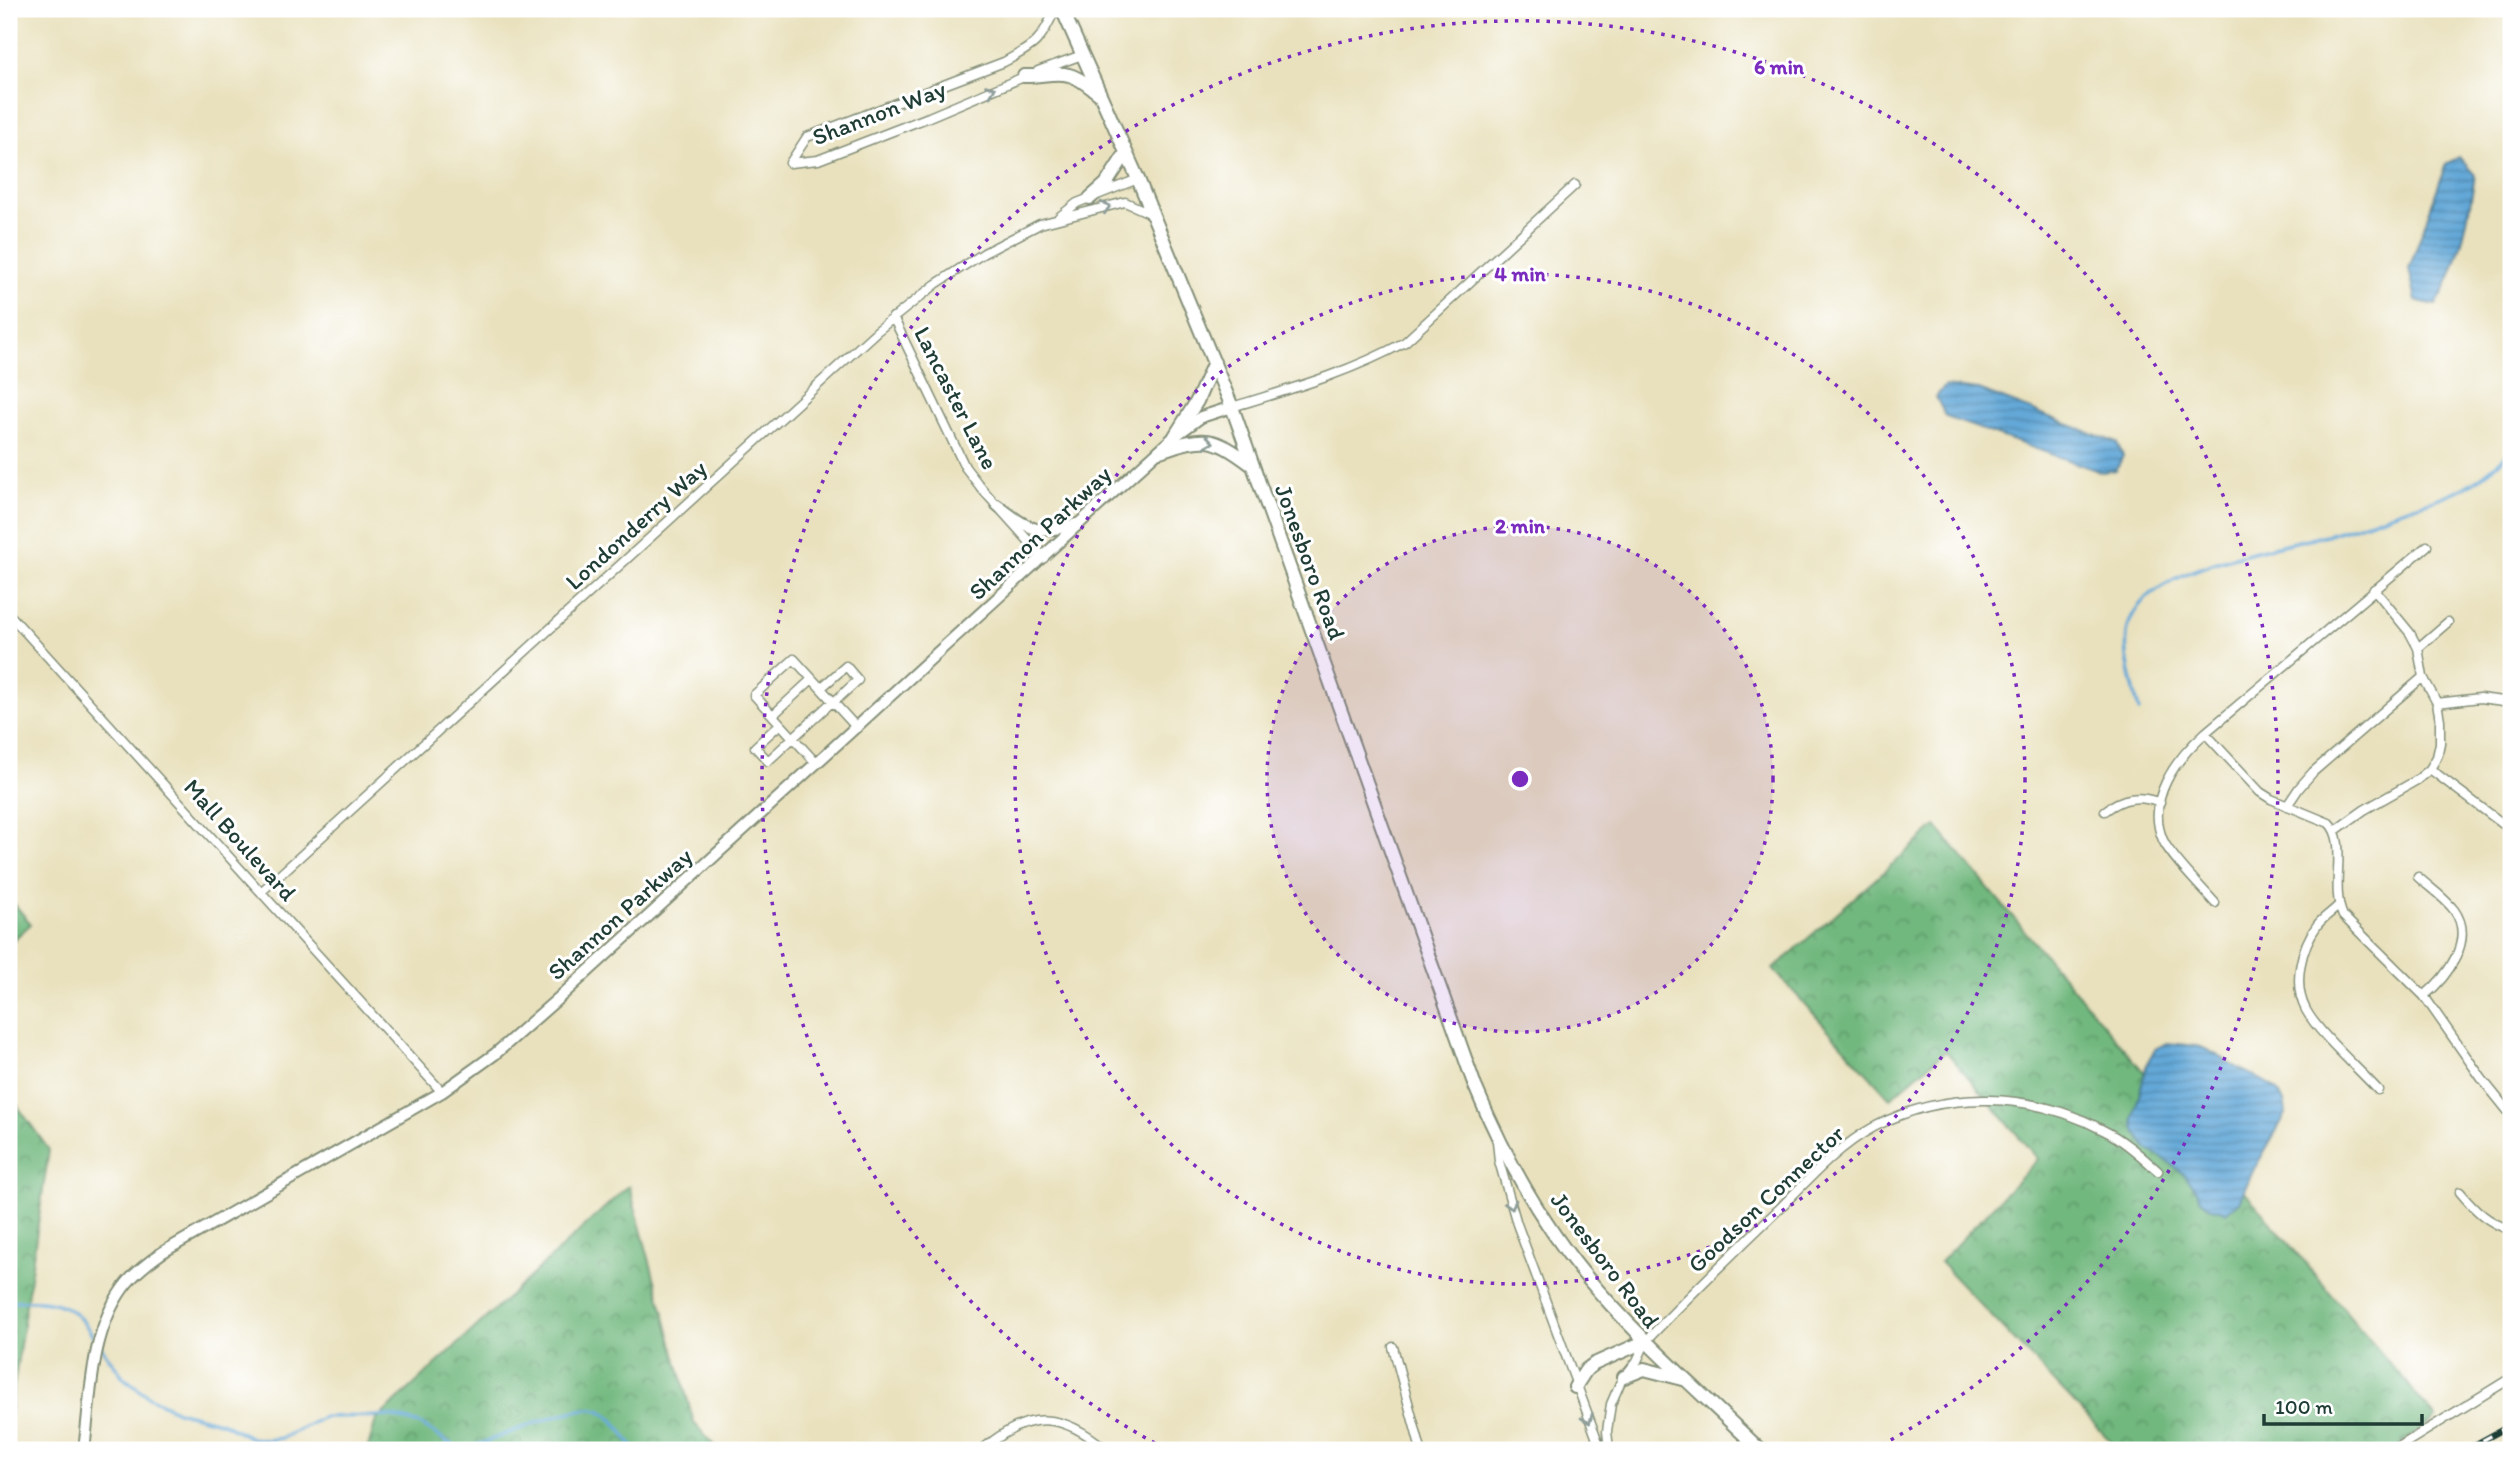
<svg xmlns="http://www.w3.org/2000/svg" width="2520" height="1459" font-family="Itim,sans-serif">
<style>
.forest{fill:url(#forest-crowns);stroke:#487a59;stroke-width:2}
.water{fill:url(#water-rules);stroke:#417286;stroke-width:2}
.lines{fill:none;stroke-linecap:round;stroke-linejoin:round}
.stream{stroke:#63a8d8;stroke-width:3.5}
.minor-casing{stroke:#848f78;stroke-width:11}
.tertiary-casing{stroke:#848f78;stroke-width:14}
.primary-casing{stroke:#848f78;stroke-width:16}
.minor{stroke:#fff;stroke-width:8}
.tertiary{stroke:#fff;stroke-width:10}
.primary{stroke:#fff;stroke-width:12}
.rail-casing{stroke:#1f3d34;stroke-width:6}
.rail{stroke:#fff;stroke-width:3.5;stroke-dasharray:10;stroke-linecap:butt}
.oneway{stroke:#8f9e9a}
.ring{fill:none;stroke:#7b2cbf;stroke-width:3.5;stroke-dasharray:3.5 7}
.labels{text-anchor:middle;stroke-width:6;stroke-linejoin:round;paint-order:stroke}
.street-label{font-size:24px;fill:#1f3d34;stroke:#fff}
.centre{fill:#7b2cbf;stroke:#fff;stroke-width:3.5}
.ring-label{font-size:21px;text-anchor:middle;font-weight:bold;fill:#7b2cbf;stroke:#fff;stroke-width:6;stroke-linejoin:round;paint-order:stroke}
</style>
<defs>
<pattern id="forest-crowns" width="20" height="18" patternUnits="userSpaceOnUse" patternTransform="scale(1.75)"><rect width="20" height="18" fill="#71b87e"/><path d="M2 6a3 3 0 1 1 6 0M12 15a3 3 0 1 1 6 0" fill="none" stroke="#5c9768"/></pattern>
<pattern id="water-rules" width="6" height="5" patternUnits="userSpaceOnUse" patternTransform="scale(1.75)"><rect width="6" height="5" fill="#63a8d8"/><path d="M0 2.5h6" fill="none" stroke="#518ab0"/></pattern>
</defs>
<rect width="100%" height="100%" fill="#fff"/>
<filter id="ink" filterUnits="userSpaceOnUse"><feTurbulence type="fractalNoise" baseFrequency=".0143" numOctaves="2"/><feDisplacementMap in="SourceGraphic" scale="14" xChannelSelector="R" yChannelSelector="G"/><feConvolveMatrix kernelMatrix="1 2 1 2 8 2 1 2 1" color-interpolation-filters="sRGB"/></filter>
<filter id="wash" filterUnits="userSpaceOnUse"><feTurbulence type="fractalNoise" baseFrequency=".00686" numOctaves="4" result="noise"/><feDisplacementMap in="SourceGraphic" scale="28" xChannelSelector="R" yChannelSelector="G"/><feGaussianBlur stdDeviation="1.57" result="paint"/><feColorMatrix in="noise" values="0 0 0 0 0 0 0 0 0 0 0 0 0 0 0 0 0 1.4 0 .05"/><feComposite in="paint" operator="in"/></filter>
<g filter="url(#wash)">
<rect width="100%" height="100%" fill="#e9e1bd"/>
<path class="forest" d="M1936,826L2436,1418L2393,1450H2119L1940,1262L2038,1159L1946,1051L1890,1098L1773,969Z
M9,898L31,924L9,944Z
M9,1094L49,1150L9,1419Z
M629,1185L694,1423L718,1450H367L376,1420Z"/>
<path class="water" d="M2459,157L2475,175C2468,220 2460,265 2436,305L2416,301L2409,269L2446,164Z
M1945,386L1979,390L2117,443L2123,456L2116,470L2101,472L1946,417L1936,397Z
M2167,1043C2177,1044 2189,1044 2200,1047C2213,1051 2226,1061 2238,1068C2258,1079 2286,1086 2286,1114L2252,1173L2239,1202L2227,1212L2212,1208L2200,1199L2193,1185L2182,1173L2170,1163L2147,1149L2135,1131L2133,1119L2147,1063L2155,1049Z"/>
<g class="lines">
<path class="stream" d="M2139,711C2133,683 2120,649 2130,621C2149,566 2283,546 2334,533C2358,526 2382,517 2405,509C2424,503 2443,498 2461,489C2480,480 2496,466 2511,450
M9,1301C52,1300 73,1299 96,1341
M101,1347L124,1378L149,1397L177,1411L223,1423L251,1438L266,1440L282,1438L324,1417L390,1416L420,1424L460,1450
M464,1450C490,1441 571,1406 594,1409C612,1411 625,1437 635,1450"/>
</g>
</g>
<g filter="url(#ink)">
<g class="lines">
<g class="minor-casing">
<path id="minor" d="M1038,71L1082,55
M790,163L807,137L1004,62C1034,46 1042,41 1055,9
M790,163L818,160L929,117L1026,76
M1059,217L1077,203L1138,179
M893,317L965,467L982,489L1044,558
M1232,407C1291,389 1351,372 1405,342L1575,185
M9,614L442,1092
M2418,648L2448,622
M821,688L846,666L858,680L834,702
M2437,703L2480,698L2511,702
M773,715L812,679
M780,724L755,747L768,761L833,701
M2205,733L2260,792L2271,799L2329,823C2349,843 2329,886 2343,916L2424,996L2482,1079L2511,1115
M817,764L754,695L794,659L857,728
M2430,769L2511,830
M2287,806L2299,788L2313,772L2423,677
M2105,811C2123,797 2139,795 2160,803
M2336,830L2364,810L2417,780L2430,769L2437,757L2440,743V720L2437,703L2423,677L2418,648L2410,633L2374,589
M2418,877C2429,887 2445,898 2454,910C2476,940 2446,978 2424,996
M261,892L877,331L936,284L984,253L1040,224L1125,202L1152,214
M2215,903C2203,889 2169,855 2163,840C2145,799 2177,758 2205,733L2427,546
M2338,906C2332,912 2324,917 2318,924C2301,947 2292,984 2306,1010C2319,1034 2359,1069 2378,1090
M1497,1141L1499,1161L1517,1224L1601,1450
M2460,1192C2475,1210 2488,1223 2511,1230
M1393,1347L1421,1450
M982,1450C1028,1410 1061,1411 1107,1450
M1609,1450L1607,1431L1611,1404L1621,1381L1637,1361L1646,1341C1689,1296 1733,1253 1778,1210C1808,1180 1837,1147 1874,1127C1946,1089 2032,1092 2103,1130C2124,1140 2141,1156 2158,1171
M2394,1450L2511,1378"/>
</g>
<g class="tertiary-casing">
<path id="tertiary" d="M997,505C1033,532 1036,535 1080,523
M84,1450C91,1396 90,1334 123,1288C134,1273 149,1262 163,1252L442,1092L495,1054L561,996L1175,436L1201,417L1232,407"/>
</g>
<g class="primary-casing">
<path id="primary" d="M1062,9L1138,179L1232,407L1475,1086C1503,1153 1538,1218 1584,1274C1637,1338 1701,1392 1760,1450
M1024,76C1039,77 1055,71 1069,75C1079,77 1090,87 1098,93
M1090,198L1106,184L1126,153
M1175,436L1197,401L1214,362
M1160,451C1205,435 1213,436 1252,465
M1624,1377L1644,1369L1683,1379
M1575,1387L1586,1370L1594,1364L1646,1341"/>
</g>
<use href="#minor" class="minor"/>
<use href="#tertiary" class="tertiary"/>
<use href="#primary" class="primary"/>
<g class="rail-casing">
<path id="rail" d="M2465,1450L2511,1425"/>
</g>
<use href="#rail" class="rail"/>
</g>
<defs><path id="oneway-chevron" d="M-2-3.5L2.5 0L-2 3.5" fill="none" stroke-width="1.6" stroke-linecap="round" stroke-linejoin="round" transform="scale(1.75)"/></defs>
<g class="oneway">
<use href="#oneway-chevron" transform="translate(991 90) rotate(-22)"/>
<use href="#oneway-chevron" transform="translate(1106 207) rotate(-17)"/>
<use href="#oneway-chevron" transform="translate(1209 442) rotate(8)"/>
<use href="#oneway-chevron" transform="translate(1511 1205) rotate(74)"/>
<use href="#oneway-chevron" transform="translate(1588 1419) rotate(68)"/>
</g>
</g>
<circle cx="1520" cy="779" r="253" fill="#7b2cbf" fill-opacity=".12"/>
<g class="ring">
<circle cx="1520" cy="779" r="253"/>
<circle cx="1520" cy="779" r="505"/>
<path d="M1164 1448A758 758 0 1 1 1876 1448"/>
</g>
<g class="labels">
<g class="street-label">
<text transform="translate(879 113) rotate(-21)" y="8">Shannon Way</text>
<text transform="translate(956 398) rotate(63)" y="8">Lancaster Lane</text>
<text transform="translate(636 525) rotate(-42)" y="8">Londonderry Way</text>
<text transform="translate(1040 533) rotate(-43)" y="8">Shannon Parkway</text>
<text transform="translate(1310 562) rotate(70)" y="8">Jonesboro Road</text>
<text transform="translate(240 840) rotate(48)" y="8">Mall Boulevard</text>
<text transform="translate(620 914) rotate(-42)" y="8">Shannon Parkway</text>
<text transform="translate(1766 1199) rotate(-43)" y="8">Goodson Connector</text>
<text transform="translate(1605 1260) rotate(53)" y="8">Jonesboro Road</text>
</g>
</g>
<circle cx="1520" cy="779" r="10" class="centre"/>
<g class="ring-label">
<text x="1779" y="74">6 min</text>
<text x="1520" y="281">4 min</text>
<text x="1520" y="533">2 min</text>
</g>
<rect width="2520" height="1459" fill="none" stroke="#fff" stroke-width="35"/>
<path d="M2264 1414v10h158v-10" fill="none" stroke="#1f3d34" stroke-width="3.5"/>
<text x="2275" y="1414" font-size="21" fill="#1f3d34" stroke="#ffffff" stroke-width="5" paint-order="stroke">100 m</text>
</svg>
